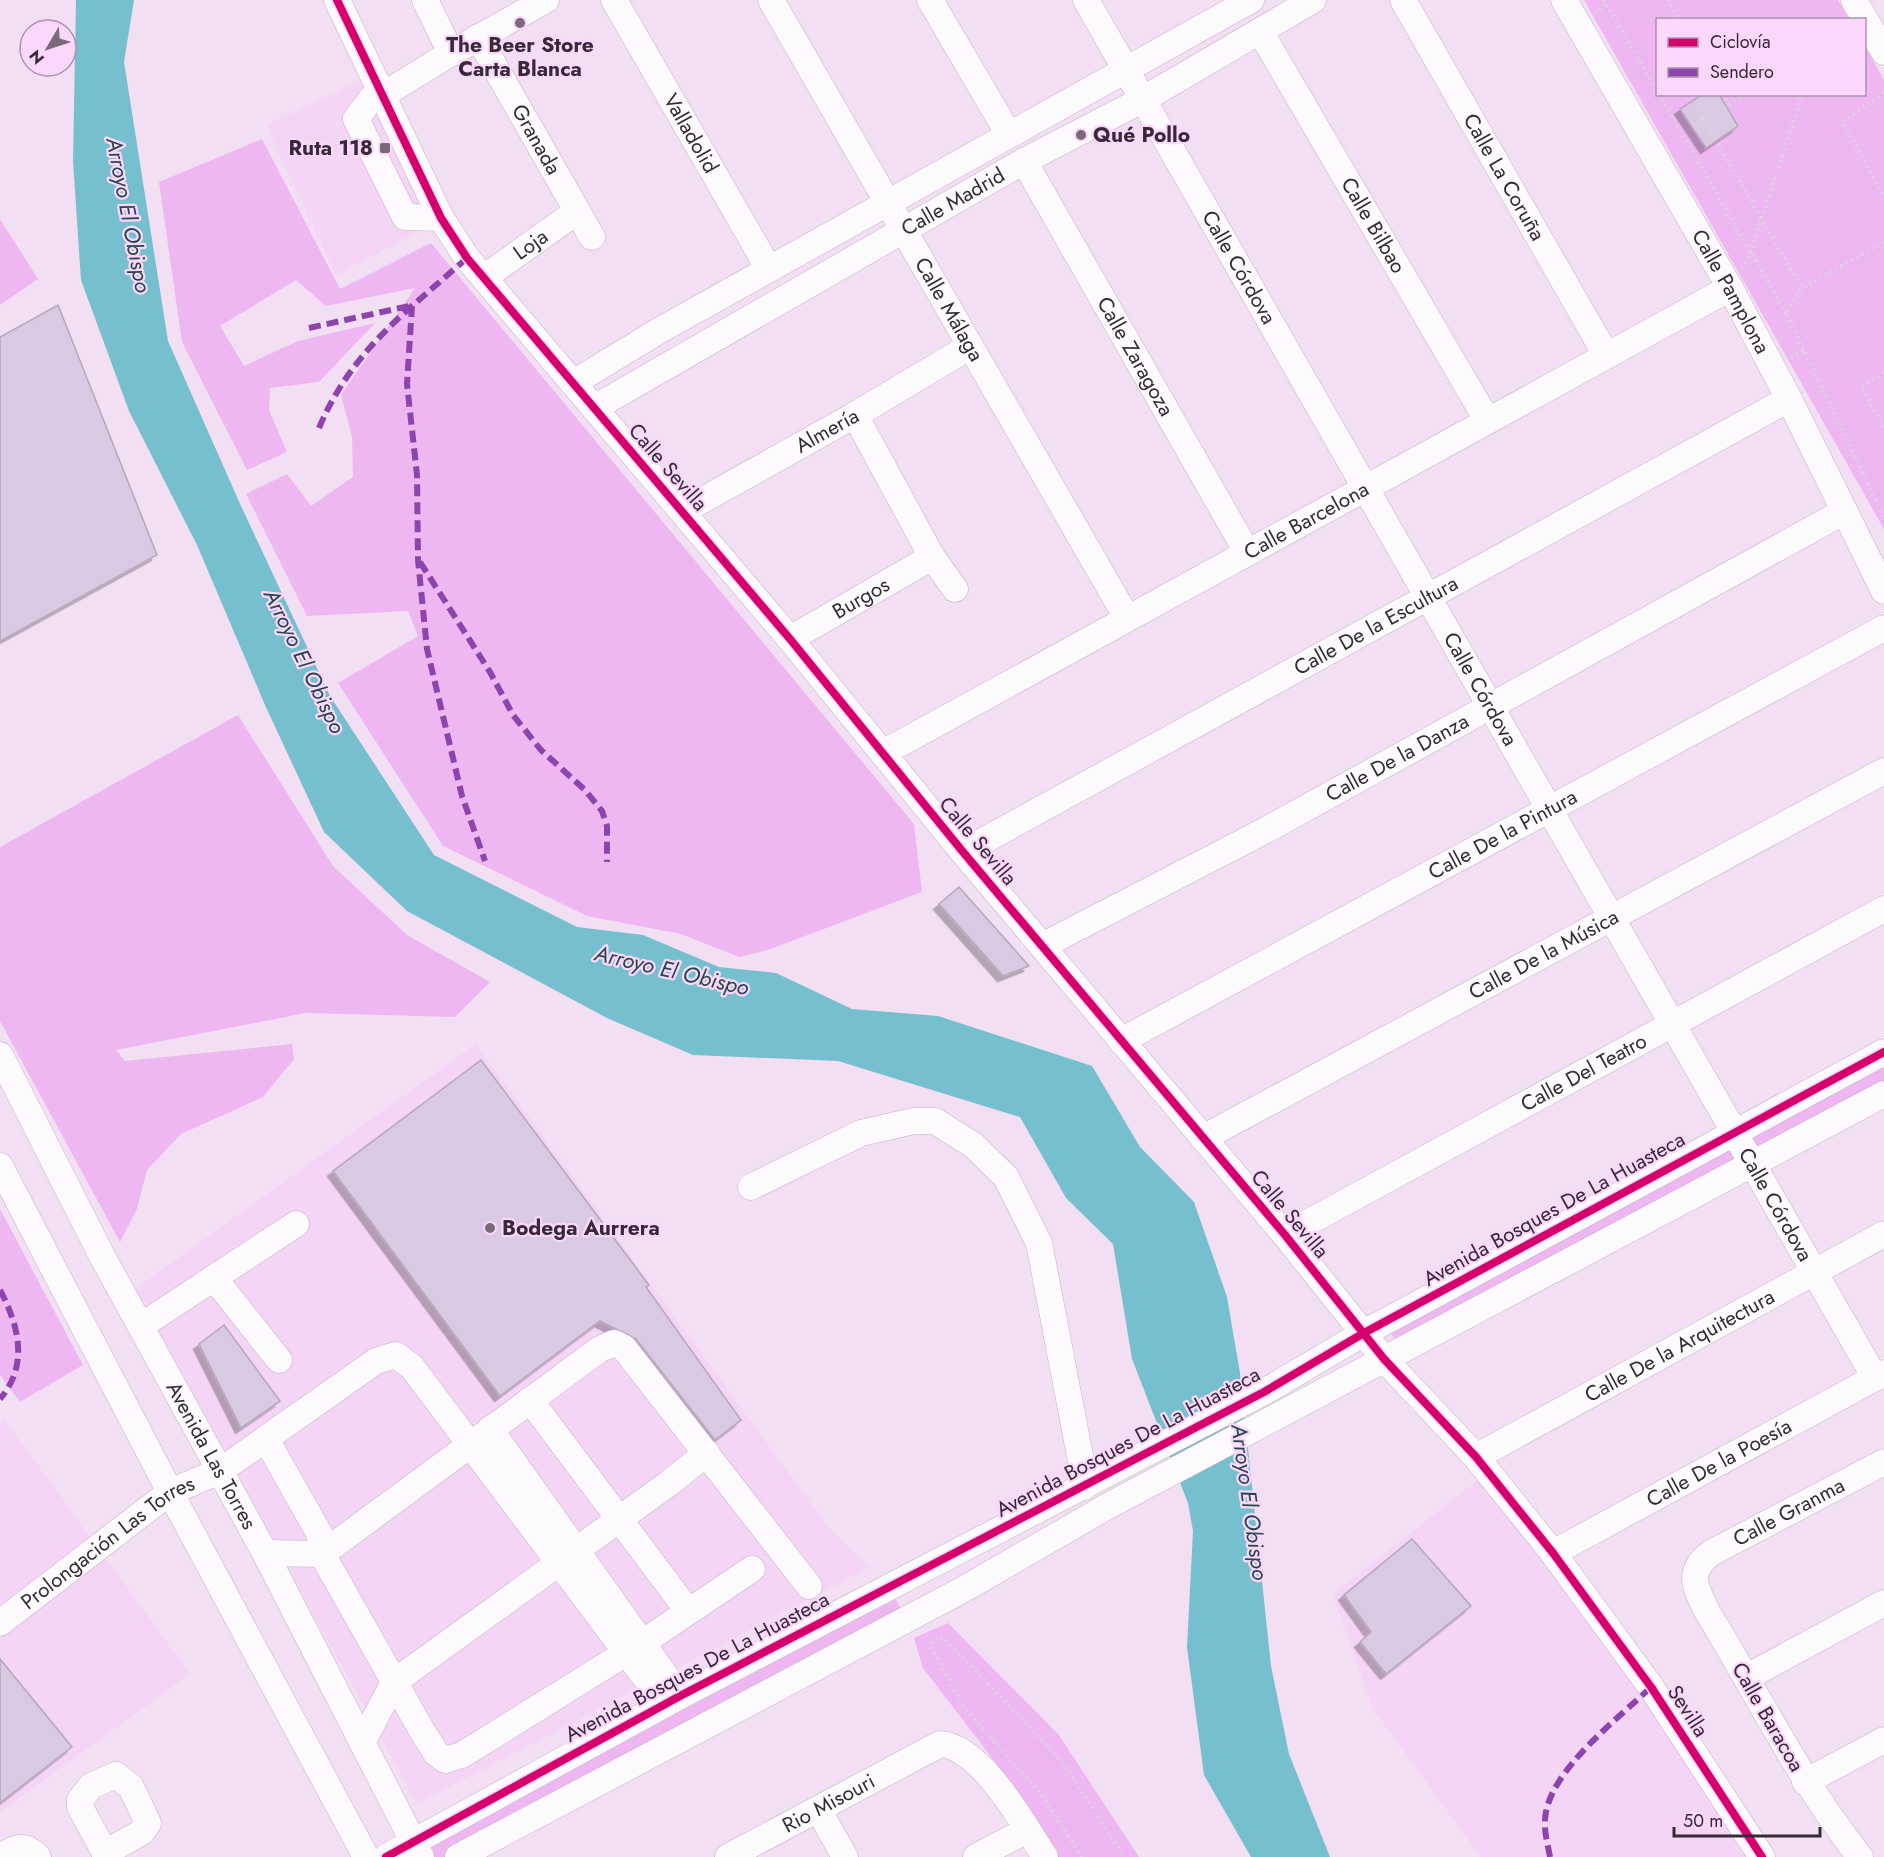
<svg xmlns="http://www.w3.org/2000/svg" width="1884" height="1857" font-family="Jost,sans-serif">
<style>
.built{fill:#f4d5f5}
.green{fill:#efb7f1}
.water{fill:#76bfce}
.building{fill:#dac9e2;stroke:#b4a8b9;stroke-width:1.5;filter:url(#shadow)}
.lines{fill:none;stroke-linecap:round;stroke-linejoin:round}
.minor-casing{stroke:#c2b3c2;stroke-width:27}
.path{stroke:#dbd6db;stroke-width:4;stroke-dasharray:1.5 4.5;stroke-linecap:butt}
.minor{stroke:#fdfafd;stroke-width:26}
.quiet{stroke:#8e44ad;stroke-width:6;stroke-dasharray:12 6;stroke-linecap:butt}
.cycleway-casing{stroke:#fbd7fb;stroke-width:11}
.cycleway{stroke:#d6006c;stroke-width:8}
.poi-dot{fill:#796979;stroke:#fbd7fb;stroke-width:2}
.labels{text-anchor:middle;stroke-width:4.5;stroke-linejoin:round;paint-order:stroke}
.poi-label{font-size:21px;font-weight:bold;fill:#372a37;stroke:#fbd7fb;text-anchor:start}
.street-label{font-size:21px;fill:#372a37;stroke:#fbd7fb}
.water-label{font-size:22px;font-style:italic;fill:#25474b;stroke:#fbd7fb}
</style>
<defs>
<filter id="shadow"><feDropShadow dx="-5.5" dy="5.5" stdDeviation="0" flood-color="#0004"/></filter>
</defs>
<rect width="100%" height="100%" fill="#f3dff3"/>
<path class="built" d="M370,77L437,222L336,275L266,125Z
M476,1044L828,1527L870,1567L417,1804L135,1289Z
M5,1420L190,1674L0,1812V1424Z
M1497,1465L1732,1789L1775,1857H1481L1373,1709L1333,1594Z"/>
<path class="green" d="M1584,0H1838L1849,19L1658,20V94H1864L1865,46L1884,80V529Z
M262,139L340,289L431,243L914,824L922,892L768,950L739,957L681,934L587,916L443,846L338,683L418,636L408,611L307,616L246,494L287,474L311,506L353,477L352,437L341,395L415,288L326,306L296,280L220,326L244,366L298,341L375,323L319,382L270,388L269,410L287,452L247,470L182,342L159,182Z
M0,219L38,279L0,305Z
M238,715L333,866L407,935L490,982L455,1017L306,1013L116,1050L125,1061L292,1044L294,1059L263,1097L181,1134L147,1170L137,1209L120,1242L0,1021V847Z
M1884,1050V1104L1408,1359L1377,1313Z
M0,1209L83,1365L20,1402L0,1375Z
M887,1584L913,1630L485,1857H423L413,1839Z
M948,1623L1059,1735L1139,1857H1058L1005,1775L923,1668L914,1638Z"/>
<path class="water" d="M76,0H134L124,62L168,341L241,506L330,696L434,855L577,927L643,935L719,967L776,973L852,1009L938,1016L1092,1066L1140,1147L1194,1202L1227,1297L1240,1373L1271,1666L1289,1754L1330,1857H1251L1204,1775L1187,1647L1193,1531L1188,1503L1132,1359L1113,1244L1066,1198L1020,1117L838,1061L693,1055L607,1018L407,911L324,832L265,705L197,545L129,411L81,280L73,161Z"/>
<path class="building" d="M1703,94H1719L1738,126L1706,148L1680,109Z
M58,305L157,555L0,641V337Z
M959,887L1029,966L1003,976L939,904Z
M481,1060L649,1285L646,1287L741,1420L715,1440L636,1339L600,1321L500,1396L333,1171Z
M224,1325L280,1401L241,1428L199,1344Z
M1412,1539L1471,1606L1386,1674L1360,1642L1371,1632L1344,1595Z
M0,1659L72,1747L0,1803Z"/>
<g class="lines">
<g class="minor-casing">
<g id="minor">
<path d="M337,0L441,218L467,258L790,639L963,852L1285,1235L1384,1359L1476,1457L1553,1553L1651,1687L1762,1857"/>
<path d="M425,0L451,53"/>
<path id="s1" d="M614,0L769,269"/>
<path id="s2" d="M771,0L1127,618"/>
<path d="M930,0L1008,133"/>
<path id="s3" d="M1086,0L1875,1378"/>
<path id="s4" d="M1403,0L1606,355"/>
<path id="s5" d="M1564,0L1730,288L1789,399L1884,591"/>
<path d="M1854,0L1884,52"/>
<path id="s6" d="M1260,31L1487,420"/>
<path id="s7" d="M478,37L592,237"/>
<path d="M380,87L356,119L405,217L441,218"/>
<path d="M383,95L451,53L546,0"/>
<path id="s8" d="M1024,161L1247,552"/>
<path id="s9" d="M485,277L576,212"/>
<path d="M573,383L662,329L1251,0"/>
<path id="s10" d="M594,408L1024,161L1142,100L1313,0"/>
<path d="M855,415L932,557L955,589"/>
<path id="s11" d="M683,511L855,415L969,347"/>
<path id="s12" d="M790,639L932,557"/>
<path id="s13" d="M883,753L1730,288"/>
<path id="s14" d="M963,852L1789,399"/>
<path id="s15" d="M1042,946L1266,830L1843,512"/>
<path id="s16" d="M1121,1041L1884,628"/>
<path id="s17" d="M0,1055L102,1256L265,1553L421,1857"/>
<path id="s18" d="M1203,1138L1884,771"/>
<path d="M0,1166L170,1492L366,1857"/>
<path d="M751,1187L861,1133L914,1121H935L973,1145L1006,1177L1039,1243L1082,1466L1084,1487"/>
<path id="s19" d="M1285,1235L1884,909"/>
<path d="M214,1278L279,1360"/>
<path d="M141,1326L296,1224"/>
<path d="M530,1400L688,1611"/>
<path d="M490,1429L677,1692"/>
<path d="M267,1441L319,1533L322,1554L421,1729L436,1753L445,1760L462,1755L642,1643L752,1569"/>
<path id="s20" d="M1476,1457L1884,1234"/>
<path d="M265,1553L322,1554L600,1349L614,1343L624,1348L809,1586"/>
<path id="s21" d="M1553,1553L1884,1373"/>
<path id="s22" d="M0,1623L170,1492L220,1471L376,1361L396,1355L412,1367L665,1704"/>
<path d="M1747,1677L1884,1603"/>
<path d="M362,1743L394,1682L668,1484L707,1453"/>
<path d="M1805,1782L1884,1740"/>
<path d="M818,1809L845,1857"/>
<path d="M105,1853L142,1832L148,1823L131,1787L116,1775L91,1786L80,1800V1807L105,1853L107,1857"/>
<path d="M1,1857C15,1847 26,1843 38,1857"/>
<path d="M386,1857L680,1696L1264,1392L1364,1333L1884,1052"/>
<path d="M458,1857L964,1589L1108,1506L1884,1094"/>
<path id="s23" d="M728,1857L940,1744C982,1747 1024,1825 1045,1857"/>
<path d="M976,1857L1027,1830"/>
<path id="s24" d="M1860,1857C1800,1781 1758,1695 1708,1613C1696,1589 1685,1572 1711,1553L1884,1462"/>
</g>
</g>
<path class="path" d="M1604,0L1658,92
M1668,0L1679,20
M1595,13L1607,5
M1884,93L1842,122L1884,196
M1659,94L1786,313
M1722,94L1728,104
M1745,94L1703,119L1802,288
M1884,242L1802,288L1786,313L1884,517
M1742,269L1751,252L1802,94
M1791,357L1804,350
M1884,373L1861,386L1884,427
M1082,1857L1041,1794L962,1705L931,1646L935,1638L946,1639L1064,1764L1124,1857"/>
<use href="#minor" class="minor"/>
<path class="quiet" d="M467,258L412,306L407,384L417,475L418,560L427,649L462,796L485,861
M309,328L409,306
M319,428C340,378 372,341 412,306
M420,562L490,672L513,715L541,750L585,790L602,811L607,826V862
M0,1290C19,1326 29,1365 0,1399
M1550,1857C1548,1845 1544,1832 1545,1820C1547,1772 1618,1719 1651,1687"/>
<g class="cycleway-casing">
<path id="cycleway" d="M337,0L441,218L467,258L790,639L963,852L1285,1235L1384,1359L1476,1457L1553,1553L1651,1687L1762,1857
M386,1857L680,1696L1264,1392L1364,1333L1884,1052"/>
</g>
<use href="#cycleway" class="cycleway"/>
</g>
<g class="poi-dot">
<circle cx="520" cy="23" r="6"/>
<circle cx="1081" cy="135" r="6"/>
<rect x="379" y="142" width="12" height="12" rx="3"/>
<circle cx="490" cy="1228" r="6"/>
</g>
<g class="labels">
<g class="poi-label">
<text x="520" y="52" text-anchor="middle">The Beer Store<tspan x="520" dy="24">Carta Blanca</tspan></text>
<text x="1093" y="142">Qué Pollo</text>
<text x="373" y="155" text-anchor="end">Ruta 118</text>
<text x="502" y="1235">Bodega Aurrera</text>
</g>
<g class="street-label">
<text dy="7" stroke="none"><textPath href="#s1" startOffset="154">Valladolid</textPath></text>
<text dy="7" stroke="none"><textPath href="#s7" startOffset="118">Granada</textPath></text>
<text dy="7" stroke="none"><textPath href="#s4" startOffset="204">Calle La Coruña</textPath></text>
<text dy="7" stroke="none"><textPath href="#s10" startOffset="414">Calle Madrid</textPath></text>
<text dy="7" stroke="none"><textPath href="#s6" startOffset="225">Calle Bilbao</textPath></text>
<text dy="7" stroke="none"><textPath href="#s9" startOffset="56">Loja</textPath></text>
<text dy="7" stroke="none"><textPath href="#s3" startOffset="308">Calle Córdova</textPath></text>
<text dy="7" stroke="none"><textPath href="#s5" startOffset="336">Calle Pamplona</textPath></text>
<text dy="7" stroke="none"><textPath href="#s2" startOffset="357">Calle Málaga</textPath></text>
<text dy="7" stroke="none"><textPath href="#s8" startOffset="225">Calle Zaragoza</textPath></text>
<text dy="7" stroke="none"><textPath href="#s11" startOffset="165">Almería</textPath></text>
<text transform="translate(668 467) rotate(49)" y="7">Calle Sevilla</text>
<text dy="7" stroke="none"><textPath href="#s13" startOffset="483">Calle Barcelona</textPath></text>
<text dy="7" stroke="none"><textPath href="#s12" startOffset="82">Burgos</textPath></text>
<text dy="7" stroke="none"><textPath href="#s14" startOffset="471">Calle De la Escultura</textPath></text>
<text dy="7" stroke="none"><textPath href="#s3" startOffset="794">Calle Córdova</textPath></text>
<text dy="7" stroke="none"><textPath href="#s15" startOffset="402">Calle De la Danza</textPath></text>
<text dy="7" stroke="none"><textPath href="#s16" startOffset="434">Calle De la Pintura</textPath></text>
<text transform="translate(978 841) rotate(50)" y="7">Calle Sevilla</text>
<text dy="7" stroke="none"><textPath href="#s18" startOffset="387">Calle De la Música</textPath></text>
<text dy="7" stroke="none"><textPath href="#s19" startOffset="340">Calle Del Teatro</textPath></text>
<text dy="7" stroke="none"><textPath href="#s3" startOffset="1388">Calle Córdova</textPath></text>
<text transform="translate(1554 1209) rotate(-29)" y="7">Avenida Bosques De La Huasteca</text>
<text transform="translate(1290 1214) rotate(50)" y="7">Calle Sevilla</text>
<text dy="7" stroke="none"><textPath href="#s20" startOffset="232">Calle De la Arquitectura</textPath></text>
<text transform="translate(1128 1442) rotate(-28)" y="7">Avenida Bosques De La Huasteca</text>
<text dy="7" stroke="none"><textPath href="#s17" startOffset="453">Avenida Las Torres</textPath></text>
<text dy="7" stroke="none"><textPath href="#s21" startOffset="189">Calle De la Poesía</textPath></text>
<text dy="7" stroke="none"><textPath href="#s24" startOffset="444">Calle Granma</textPath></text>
<text dy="7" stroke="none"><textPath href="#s22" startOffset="135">Prolongación Las Torres</textPath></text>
<text transform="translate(697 1667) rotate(-28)" y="7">Avenida Bosques De La Huasteca</text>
<text transform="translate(1688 1711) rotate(57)" y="7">Sevilla</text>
<text transform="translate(1768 1717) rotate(60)" y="7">Calle Baracoa</text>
<text dy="7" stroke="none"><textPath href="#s23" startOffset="114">Rio Misouri</textPath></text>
</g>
<g class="water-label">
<text transform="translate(129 215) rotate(79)" y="8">Arroyo El Obispo</text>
<text transform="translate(305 661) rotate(64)" y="8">Arroyo El Obispo</text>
<text transform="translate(672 970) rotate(13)" y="8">Arroyo El Obispo</text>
<text transform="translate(1250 1502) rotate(82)" y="8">Arroyo El Obispo</text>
</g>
</g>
<rect x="1656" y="18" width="210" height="78" fill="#fbd7fb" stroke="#ad92ad" stroke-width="1.5"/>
<rect x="1668" y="38" width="30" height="9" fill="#d6006c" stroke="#ad92ad" stroke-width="1.5"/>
<text x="1710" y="48" font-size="18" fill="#372a37">Ciclovía</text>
<rect x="1668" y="68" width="30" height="9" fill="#8e44ad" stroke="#ad92ad" stroke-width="1.5"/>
<text x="1710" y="78" font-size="18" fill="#372a37">Sendero</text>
<g transform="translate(48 48) rotate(231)"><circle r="28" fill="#fbd7fb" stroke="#ad92ad" stroke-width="1.5"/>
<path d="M0-4.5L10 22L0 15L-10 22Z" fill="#796979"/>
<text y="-9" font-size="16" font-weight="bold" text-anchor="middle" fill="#372a37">N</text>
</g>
<path d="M1674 1827v9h146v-9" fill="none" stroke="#372a37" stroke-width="3"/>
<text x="1683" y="1827" font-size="18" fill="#372a37" stroke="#fbd7fb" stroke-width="4.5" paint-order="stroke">50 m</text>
</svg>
